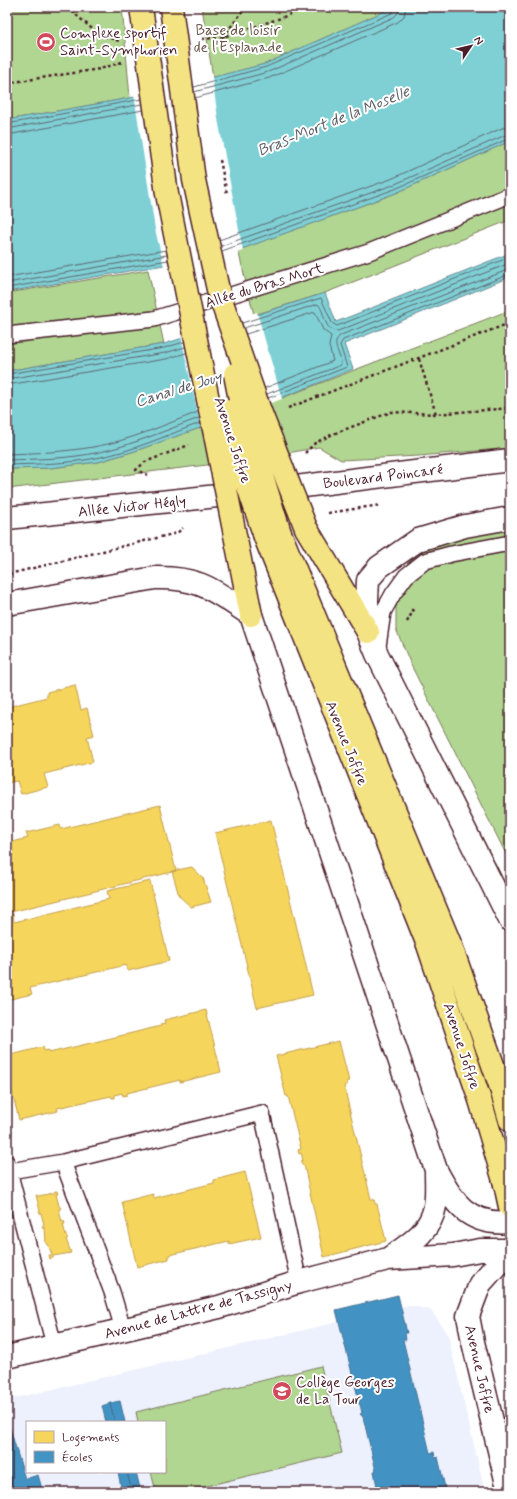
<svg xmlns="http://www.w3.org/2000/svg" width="517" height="1499" font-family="Mynerve,sans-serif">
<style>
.built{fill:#edf1fd;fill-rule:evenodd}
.green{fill:#b1d691;stroke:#7e7a5e}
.water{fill:#7ed0d5;stroke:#698991}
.pier{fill:#fff}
.homes{fill:#f6d55c;stroke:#c29e4d}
.schools{fill:#4393c3;stroke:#457095}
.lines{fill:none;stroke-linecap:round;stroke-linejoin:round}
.shore{stroke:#5f666f;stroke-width:1}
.lane-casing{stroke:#4a1f2b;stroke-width:18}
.secondary-casing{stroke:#4a1f2b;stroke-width:25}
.primary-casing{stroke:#4a1f2b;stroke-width:25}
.highway-casing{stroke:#4a1f2b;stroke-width:25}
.path{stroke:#4a1f2b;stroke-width:2.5;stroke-dasharray:3 3;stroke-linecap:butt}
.lane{stroke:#fff;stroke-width:15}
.secondary{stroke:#fff;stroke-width:22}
.primary{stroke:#f4e382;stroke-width:22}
.highway{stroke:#f4e382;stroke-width:22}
.highway-bridge-casing{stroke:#4a1f2b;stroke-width:25;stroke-linecap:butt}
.path-bridge{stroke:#4a1f2b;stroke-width:2.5;stroke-dasharray:3 3;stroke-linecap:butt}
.highway-bridge{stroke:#f4e382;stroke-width:22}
.labels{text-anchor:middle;stroke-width:4;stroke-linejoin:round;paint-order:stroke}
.park-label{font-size:15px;fill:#69564a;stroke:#fff}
.poi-label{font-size:15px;fill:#4a1f2b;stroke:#fff;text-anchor:start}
.street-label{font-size:15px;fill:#4a1f2b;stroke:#fff}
.water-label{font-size:16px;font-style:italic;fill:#5c5d66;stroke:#fff}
</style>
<rect width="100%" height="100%" fill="#fff"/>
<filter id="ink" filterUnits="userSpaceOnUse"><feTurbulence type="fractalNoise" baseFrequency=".025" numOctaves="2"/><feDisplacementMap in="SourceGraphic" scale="8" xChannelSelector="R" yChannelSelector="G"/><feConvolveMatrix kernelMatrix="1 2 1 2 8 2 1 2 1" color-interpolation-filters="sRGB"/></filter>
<g filter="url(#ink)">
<path class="built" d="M398,1295L401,1306H414L430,1310L439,1321L448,1335L485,1492H7V1400L338,1322L336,1310ZM27,1422H165V1472H27Z"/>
<path class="green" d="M7,7H122L130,98L7,120Z
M202,7H394L265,64L213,78Z
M510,141V220L325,293L254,315L238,250L396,193Z
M148,270L164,344L7,371V293Z
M510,310V448L419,456L341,460L319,447L257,459L7,489V469L50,468L98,462L135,451L256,408Z
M510,512V862L411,665L396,629V599L405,566L430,542Z
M321,1366L342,1453L182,1492H156L151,1472H165V1422H138L136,1412Z"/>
<path class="water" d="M394,7H510V141L396,193L228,254L7,292V120L130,98L265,64Z
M510,253V277L344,344L353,369L256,408L135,451L98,462L50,468L7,469V371L164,344L325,293L336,322Z"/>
<path class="pier" d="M212,76L218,119L243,251L228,256L164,267L155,229L134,95Z
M257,312L282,399L201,429L181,337Z"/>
<path class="homes" d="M75,685L81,710L87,708L94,735L87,737L93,762L44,774L48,787L21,794L17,781L7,783V707L47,697V692Z
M160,805L176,871L7,913V843L28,838L26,833L60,825L61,829Z
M271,820L313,995L257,1008L215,833Z
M192,867L203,878L211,902L191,907L179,896L172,871Z
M150,881L169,961L128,971L126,965L30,988L32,994L7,1000V916L13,914L14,922L109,899L107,891Z
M206,1010L221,1072L180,1082V1080L127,1093V1095L123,1096L122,1093L115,1095V1098H112L111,1096L57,1108L58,1111L19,1120L7,1070V1056L43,1047L44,1051L48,1050L49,1053L161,1026L160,1024L165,1023L164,1020Z
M339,1041L349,1081H347V1085L344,1086L371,1199H374L375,1204H377L386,1241L324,1257L304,1165H302L301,1161L303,1160L301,1153L299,1154L298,1150L301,1149L288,1096H286L276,1056Z
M245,1172L261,1237L229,1244V1241L169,1255V1259L137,1267L122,1202L153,1194L154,1198L214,1183V1180Z
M55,1191H57L58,1194H56L59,1206L61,1208L59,1209L62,1222L64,1221L65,1224H63L66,1236L68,1238L66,1239L71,1253L53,1256V1258L50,1259L49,1255H52L48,1244H46L45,1228L43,1229L42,1226L44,1225L41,1213H39L40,1211L36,1195L38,1196L54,1193Z"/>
<path class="schools" d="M398,1295L407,1333H405L406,1340H403L430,1453L434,1452L435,1458L438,1457L446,1492H378L374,1471H376L363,1417L360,1414L362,1413L360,1404H358L357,1401H359L336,1310Z
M120,1401L125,1422H115L110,1403Z
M110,1403L115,1422H106L102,1406Z
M7,1418L25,1479L38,1475L43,1492H7Z
M118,1472H127L132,1492H122Z
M127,1472H136L141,1492H132Z"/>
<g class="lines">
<path class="shore" d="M194,87L266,67L392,13L395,7
M194,92L268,72L394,17L398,13L400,7
M195,98L269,78L398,22L404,16L406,7
M7,124L142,99
M7,129L142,104
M7,135L143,110
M219,240L391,179L502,128L510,127
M221,246L393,185L510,133
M222,251L395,189L510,138
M7,277L166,250
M7,283L167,255
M7,288L168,260
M242,323L321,298L332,323L337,326L510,257
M244,328L318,304C326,313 323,331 338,331L510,263
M246,334L315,312L323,330L331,336L329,346L333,361L265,388
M7,374L164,348L184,342
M7,379L165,353L185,347
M7,385L166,359L186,353
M267,394L341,365C342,354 329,344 341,335L510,269
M268,398L347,367L340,345L343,340L510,274
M7,454C36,453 64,452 93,447C129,441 164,425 198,412
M7,460C36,459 66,459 95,453C131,446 166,430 199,418
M7,465C37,464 66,464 96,458C131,452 167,435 200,423"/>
<g class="lane-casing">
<path id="lane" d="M7,335L154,319L369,252L510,195
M377,653L383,612L393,594L406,576L425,561L451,554L510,543
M63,1162L112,1292L123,1329
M7,1163L54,1345
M10,1171L63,1162L262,1113L299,1282"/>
</g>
<g class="secondary-casing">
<path id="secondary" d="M7,518L256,492L510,460
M510,518L465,526L418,540L379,567L368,580L367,600L368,632L377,654L510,920
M7,604L155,578C201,577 214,591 251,615L436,1170C453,1203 469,1226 510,1222
M388,1259C408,1245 431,1232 435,1206C437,1195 436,1183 436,1172
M7,1357L219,1307L299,1282L388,1259L453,1255L480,1250H510
M509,1492L473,1342L468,1316L480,1284L510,1250"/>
</g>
<g class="primary-casing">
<path id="primary" d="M505,1184L510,1207"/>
</g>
<g class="highway-casing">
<path id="highway" d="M306,528L368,632
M280,533L451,946L499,1082L510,1120
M265,537L428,945L480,1100L505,1184
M237,545L251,615"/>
</g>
<path class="path" d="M67,7L98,34L119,41
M223,37L246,7
M202,39L223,37L281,18L306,7
M7,83L100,69L122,62
M419,359L436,414
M288,408L510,323
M305,453L315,443L333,434L391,412L436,414L510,408
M148,475L136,470L145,462L189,445
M328,513L380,505
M9,574L177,533L183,528
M407,622L413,611L411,609"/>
<use href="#lane" class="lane"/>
<use href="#secondary" class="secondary"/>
<use href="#primary" class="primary"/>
<use href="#highway" class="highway"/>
<g class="highway-bridge-casing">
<path id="highway-bridge" d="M141,7L167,194L237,545
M171,7L194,180L219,294L260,411L306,528
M235,374L243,415L280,533
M222,409L265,537"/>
</g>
<path class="path-bridge" d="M220,160L227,194"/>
<use href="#highway-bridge" class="highway-bridge"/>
</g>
</g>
<defs>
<g id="stadium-disc" transform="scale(1)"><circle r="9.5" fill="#d1495b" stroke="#fff"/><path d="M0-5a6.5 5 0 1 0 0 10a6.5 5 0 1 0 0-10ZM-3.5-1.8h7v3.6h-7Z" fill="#fff"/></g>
<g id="school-disc" transform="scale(1)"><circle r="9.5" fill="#d1495b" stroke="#fff"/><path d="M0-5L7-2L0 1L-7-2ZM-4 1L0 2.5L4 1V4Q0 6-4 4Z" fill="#fff"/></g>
</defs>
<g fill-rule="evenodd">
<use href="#stadium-disc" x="46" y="42"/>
<use href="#school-disc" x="282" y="1391"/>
</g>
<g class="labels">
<g class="park-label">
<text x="238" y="35">Base de loisir<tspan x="238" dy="17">de l'Esplanade</tspan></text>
</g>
<g class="poi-label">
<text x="60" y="38">Complexe sportif<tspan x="60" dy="17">Saint-Symphorien</tspan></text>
<text x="296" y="1387">Collège Georges<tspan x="296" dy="17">de La Tour</tspan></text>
</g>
<g class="street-label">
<text transform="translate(264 285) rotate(-17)" y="5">Allée du Bras Mort</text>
<text transform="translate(233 440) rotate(72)" y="5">Avenue Joffre</text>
<text transform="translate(383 476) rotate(-7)" y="5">Boulevard Poincaré</text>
<text transform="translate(132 506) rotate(-6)" y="5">Allée Victor Hégly</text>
<text transform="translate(347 743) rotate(68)" y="5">Avenue Joffre</text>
<text transform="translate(462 1046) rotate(72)" y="5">Avenue Joffre</text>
<text transform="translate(198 1309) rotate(-15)" y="5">Avenue de Lattre de Tassigny</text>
<text transform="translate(480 1369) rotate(77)" y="5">Avenue Joffre</text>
</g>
<g class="water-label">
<text transform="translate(333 120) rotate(-22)" y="6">Bras-Mort de la Moselle</text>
<text transform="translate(178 388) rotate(-17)" y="6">Canal de Jouy</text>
</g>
</g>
<rect width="517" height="1499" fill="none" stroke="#fff" stroke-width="24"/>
<rect x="12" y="12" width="493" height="1475" fill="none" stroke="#4a1f2b" stroke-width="1.5" filter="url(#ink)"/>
<rect x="26" y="1421" width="140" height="52" fill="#ffffff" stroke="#b7a5aa"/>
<rect x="34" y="1431" width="20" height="12" fill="#f6d55c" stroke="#b7a5aa"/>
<text x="62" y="1441" font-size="12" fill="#4a1f2b">Logements</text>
<rect x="34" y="1451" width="20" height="12" fill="#4393c3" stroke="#b7a5aa"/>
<text x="62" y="1461" font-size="12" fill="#4a1f2b">Écoles</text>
<g transform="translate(471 46) rotate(55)" stroke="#ffffff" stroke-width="3" paint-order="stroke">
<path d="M0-3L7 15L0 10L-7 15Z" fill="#4a1f2b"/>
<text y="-6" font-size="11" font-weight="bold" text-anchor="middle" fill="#4a1f2b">N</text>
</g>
</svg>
